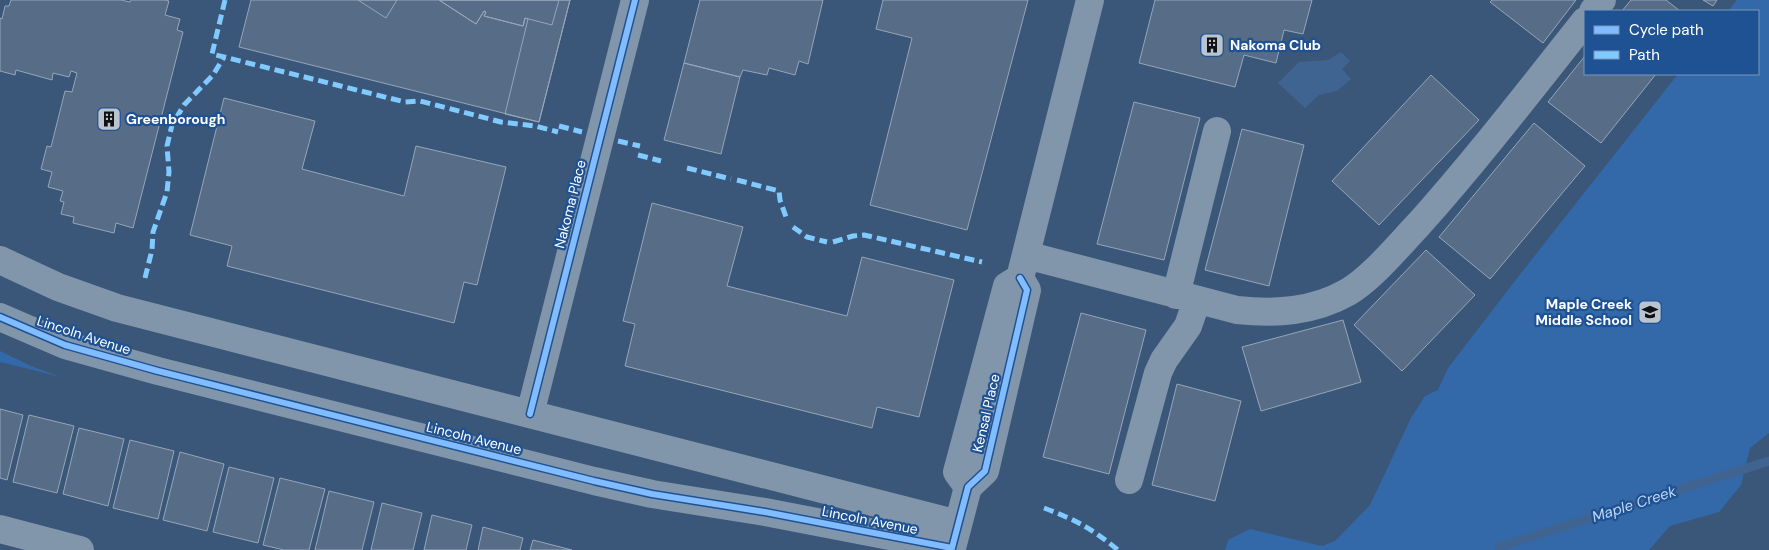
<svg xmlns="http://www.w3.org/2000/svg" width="1769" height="550" font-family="'DM Sans',sans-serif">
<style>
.green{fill:#3369a8}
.water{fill:#406491}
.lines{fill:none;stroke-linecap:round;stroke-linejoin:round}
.stream{stroke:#406491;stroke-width:9}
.building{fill:#566c87;stroke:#96a6b9}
.minor{stroke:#8296ab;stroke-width:28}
.quiet{stroke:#80caff;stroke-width:5;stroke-dasharray:10 5;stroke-linecap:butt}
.cycleway-casing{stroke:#1f5293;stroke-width:9}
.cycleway{stroke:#80bcff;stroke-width:6}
.labels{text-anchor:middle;stroke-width:4.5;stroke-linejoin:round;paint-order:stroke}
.poi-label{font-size:14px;font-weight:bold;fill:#fff;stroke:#1f5293;text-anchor:start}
.street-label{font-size:14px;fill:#fff;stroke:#1f5293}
.water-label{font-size:15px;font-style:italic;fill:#bdd7f5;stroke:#1f5293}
</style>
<rect width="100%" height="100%" fill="#3a5678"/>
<path class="green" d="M1737,0H1769V433L1750,448L1741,485L1719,512L1670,526L1649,550H1225L1228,540L1250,529L1322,546L1335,541L1370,505L1411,418L1425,396L1438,390L1448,368L1521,273L1678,74H1758V11H1728Z
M0,351L31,366L61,377L0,362Z"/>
<path class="water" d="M1341,52L1350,61L1342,69L1351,79L1337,91L1319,95L1305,108L1278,83L1299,62L1328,60Z"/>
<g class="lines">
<path class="stream" d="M1499,547L1769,461"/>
</g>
<path class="building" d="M11,0H121L130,2L131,0H165L169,1L165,15L180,19L177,30L183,32L133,228L116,223L114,233L73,223L74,217L61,214L64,202L60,201L63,191L48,187L52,172L41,169L47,146L51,147L65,91L72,92L77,73L71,71L69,77L53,73L52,80L16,70L15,75L0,71V18L2,19L5,6H9Z
M251,0H570L539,122L239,47Z
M358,0H397L386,18Z
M439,0H570L539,122L505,114L528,19L525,18L523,26L484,16L486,12L484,11L476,24Z
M439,0H559L552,25L525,18L523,26L484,16L486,12L484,11L476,24Z
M700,0H823L808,64L799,61L795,75L769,68L767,75L743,70L740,77L684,63Z
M883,0H1028L967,230L870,205L912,38L876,29Z
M1155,0H1312L1303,34L1284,30L1276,63L1244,55L1235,87L1139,63Z
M1492,0H1576L1543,43L1490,2Z
M1631,0H1666L1680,11H1622Z
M1703,0H1717L1713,6Z
M1585,56V74H1656L1601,143L1548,102Z
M684,63L740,77L721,154L664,140Z
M1431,75L1479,120L1379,225L1332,181Z
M224,98L315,121L302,169L404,196L416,146L506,167L477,285L464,282L454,323L227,266L232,246L190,235Z
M1134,102L1200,118L1164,260L1097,244Z
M1534,123L1585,166L1490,279L1439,237Z
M1242,129L1304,145L1269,286L1205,270Z
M652,203L743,227L727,286L847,316L862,257L954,280L919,417L877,407L872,428L625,366L635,324L623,321Z
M1426,250L1475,295L1402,371L1354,325Z
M1081,313L1146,330L1109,474L1043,457Z
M1343,320L1361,382L1261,411L1242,347Z
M1177,384L1241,401L1215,501L1152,485Z
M0,409L23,415L7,480L0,478Z
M29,415L74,426L57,493L13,482Z
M79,428L124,439L108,506L63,494Z
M130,440L174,451L158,519L113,508Z
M180,452L224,464L207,531L163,520Z
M229,467L274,478L258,543L213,532Z
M280,478L325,489L309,550H284L263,545Z
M329,491L374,502L362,550H315Z
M382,503L422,513L413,550H371Z
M432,515L472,525L466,550H424Z
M483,527L523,538L520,550H478Z
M533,540L572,550H530Z"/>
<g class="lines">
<path class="minor" d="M1593,11L1602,0
M1026,255L1237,310C1275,314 1313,312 1348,292C1372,278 1399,245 1419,224C1477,159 1531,89 1585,21
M0,260L58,287L117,308L958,524
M1176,295L1217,131
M0,317L65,345L158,371L594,481L652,494L765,512L952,548L968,487L985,471L1027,290L1020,278
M530,414L635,0
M1129,480L1158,373L1164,360L1188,326L1197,300
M968,487L957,472L960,461L1007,286L1020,278L1090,0
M0,529L80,550"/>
<path class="quiet" d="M225,0L212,54L405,102L420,101L501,122L535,126L558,132
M559,126L582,132
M618,141L640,146
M638,155L661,161
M687,168L731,179
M737,180L779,191L780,200L786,217
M793,227L807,237L827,242
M833,242L853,236L864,235L982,262
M145,278L152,250L153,232L167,192L169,172L167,146L172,125L184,105L213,75L224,57
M1044,508C1076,520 1091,528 1118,550"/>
<g class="cycleway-casing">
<path id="cycleway" d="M0,317L65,345L158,371L594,481L652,494L765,512L952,548L968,487L985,471L1027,290L1020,278
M530,414L635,0"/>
</g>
<use href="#cycleway" class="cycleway"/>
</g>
<defs>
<g id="building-square" transform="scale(1.25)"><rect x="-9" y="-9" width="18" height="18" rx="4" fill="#bac4d0" stroke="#1f5293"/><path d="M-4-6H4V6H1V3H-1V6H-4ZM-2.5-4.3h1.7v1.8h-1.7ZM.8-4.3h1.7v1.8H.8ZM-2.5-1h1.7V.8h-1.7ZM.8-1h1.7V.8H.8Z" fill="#111"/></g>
<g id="school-square" transform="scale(1.25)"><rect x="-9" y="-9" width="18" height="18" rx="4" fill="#bac4d0" stroke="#1f5293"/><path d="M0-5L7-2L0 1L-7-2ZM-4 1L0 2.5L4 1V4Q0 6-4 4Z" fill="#111"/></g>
</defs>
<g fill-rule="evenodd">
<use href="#building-square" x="1212" y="45"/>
<use href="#building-square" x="109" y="119"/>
<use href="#school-square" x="1650" y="312"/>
</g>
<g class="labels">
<g class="poi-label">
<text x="1230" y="50">Nakoma Club</text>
<text x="126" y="124">Greenborough</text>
<text x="1632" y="309" text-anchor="end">Maple Creek<tspan x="1632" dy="16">Middle School</tspan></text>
</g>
<g class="street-label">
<text transform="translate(570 204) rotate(-76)" y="5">Nakoma Place</text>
<text transform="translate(84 335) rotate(18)" y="5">Lincoln Avenue</text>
<text transform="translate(986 413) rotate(-77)" y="5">Kensal Place</text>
<text transform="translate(474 438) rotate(14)" y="5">Lincoln Avenue</text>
<text transform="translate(870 520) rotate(11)" y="5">Lincoln Avenue</text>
</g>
<g class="water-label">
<text transform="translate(1634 504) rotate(-18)" y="5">Maple Creek</text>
</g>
</g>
<rect x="1584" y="10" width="175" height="65" fill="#1f5293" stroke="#7997be"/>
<rect x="1594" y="26" width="25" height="8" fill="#80bcff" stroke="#7997be"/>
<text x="1629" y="35" font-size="15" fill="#ffffff">Cycle path</text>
<rect x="1594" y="51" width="25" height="8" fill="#80caff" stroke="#7997be"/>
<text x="1629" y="60" font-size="15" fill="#ffffff">Path</text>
</svg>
